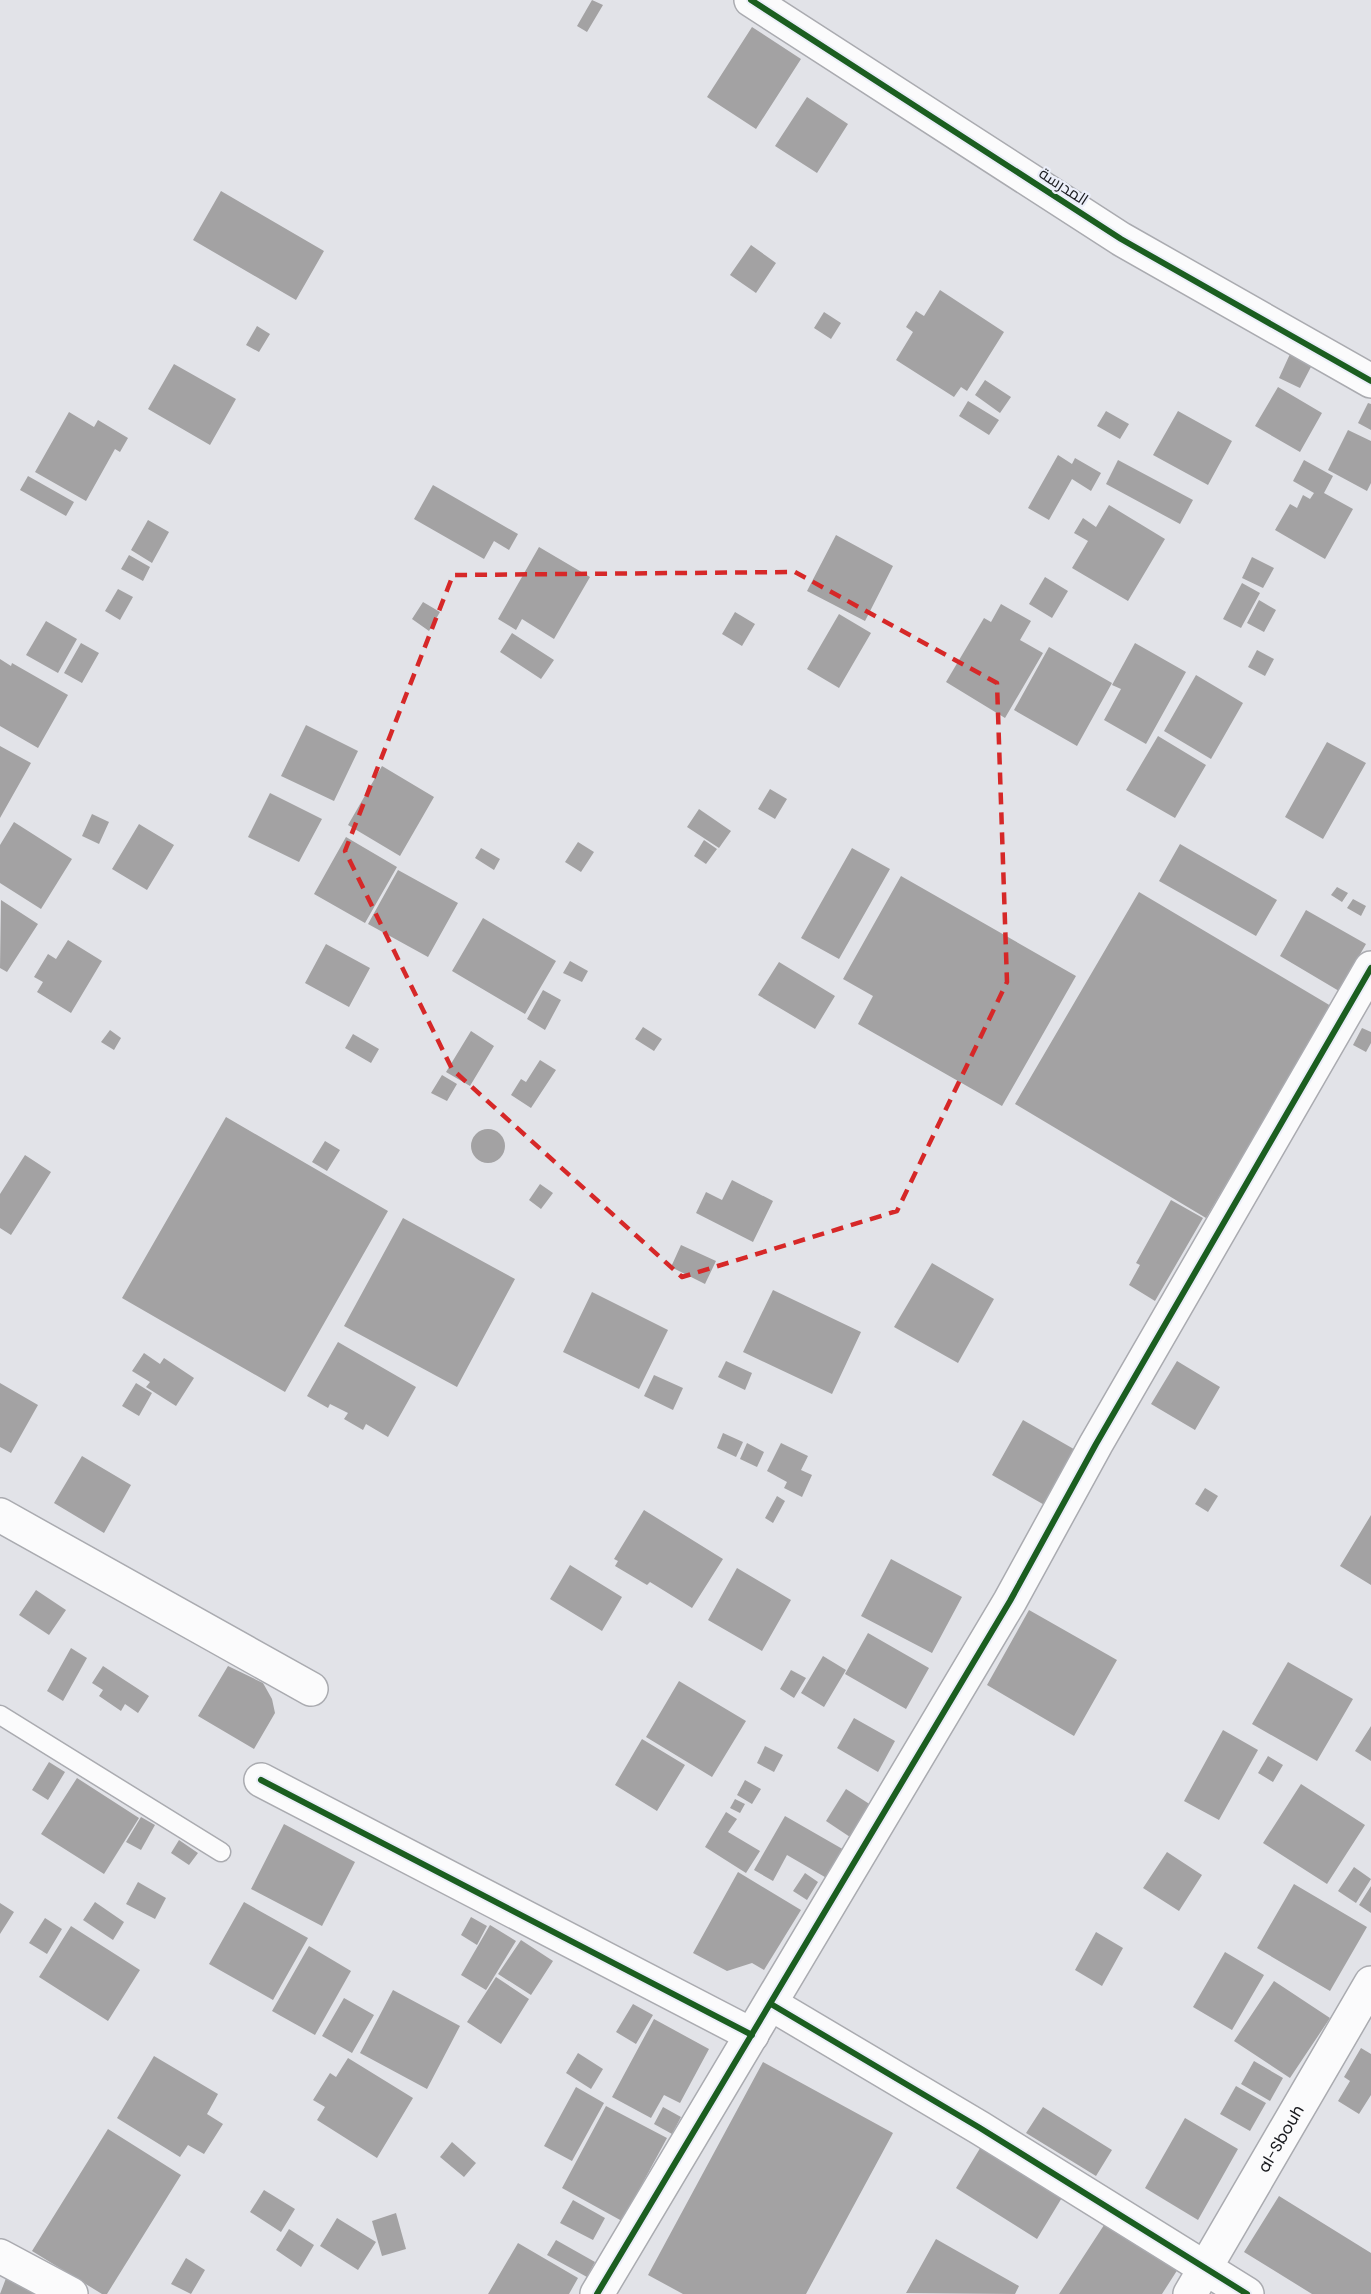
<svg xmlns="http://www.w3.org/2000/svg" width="1371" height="2294" font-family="Poppins,Cairo,sans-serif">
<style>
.building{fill:#a3a2a3}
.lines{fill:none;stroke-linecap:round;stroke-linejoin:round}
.lane-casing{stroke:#aaabb0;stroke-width:21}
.street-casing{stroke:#aaabb0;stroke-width:36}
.secondary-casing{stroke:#aaabb0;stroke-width:36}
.lane{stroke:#fbfbfc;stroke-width:18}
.street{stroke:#fbfbfc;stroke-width:33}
.secondary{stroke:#fbfbfc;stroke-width:33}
.cycleway-casing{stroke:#ebeef9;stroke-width:10}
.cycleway{stroke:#1b5e20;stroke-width:6}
.marked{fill:none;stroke:#d62828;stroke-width:4.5;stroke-dasharray:12 8;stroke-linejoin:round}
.labels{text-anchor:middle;stroke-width:4.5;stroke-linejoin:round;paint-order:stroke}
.street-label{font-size:16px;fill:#191a1e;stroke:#ebeef9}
</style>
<rect width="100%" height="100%" fill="#e2e3e8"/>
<path class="building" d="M592,0L603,5L587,32L577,26Z
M752,27L801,59L756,129L707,97Z
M807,97L848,124L817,173L775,146Z
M221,191L324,251L296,300L193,240Z
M751,245L776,263L756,293L730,275Z
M940,290L1004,332L967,391L961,387L954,397L896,360L913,332L906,327L916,311L924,316Z
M824,312L841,323L831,339L814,328Z
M257,326L270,334L259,352L246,345Z
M1290,354L1312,365L1300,388L1279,378Z
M174,364L236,399L210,445L148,409Z
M985,380L1011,397L1000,413L975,395Z
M1278,387L1322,413L1300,452L1255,426Z
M968,401L999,420L989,435L959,416Z
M1368,403L1371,404V430L1358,423Z
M1106,411L1129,424L1120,439L1097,426Z
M1178,411L1232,441L1208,485L1153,455Z
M69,412L94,427L98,420L128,438L120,452L115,449L86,501L35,472Z
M1348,430L1371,441V483L1367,491L1328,470Z
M1058,455L1072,464L1075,458L1101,473L1091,491L1072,479L1049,520L1028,508Z
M1118,460L1193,500L1180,524L1106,484Z
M1304,460L1333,476L1324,493L1353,509L1325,559L1275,530L1290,504L1297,508L1303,495L1310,499L1314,493L1293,481Z
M28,476L74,502L66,516L20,490Z
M433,485L518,534L509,550L494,541L484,559L414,519Z
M1109,505L1165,539L1128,601L1072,568L1088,541L1074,533L1083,518L1096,527Z
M148,520L169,532L152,563L131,550Z
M836,535L893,566L865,621L807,591Z
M539,547L590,577L554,639L522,619L516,630L498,619Z
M129,555L150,567L143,581L121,569Z
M1252,557L1274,568L1263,588L1242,578Z
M1045,577L1068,591L1052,618L1029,604Z
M1242,583L1260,593L1241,628L1223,619Z
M118,589L133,597L120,620L105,611Z
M1259,600L1276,610L1264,632L1247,623Z
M423,602L440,612L429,631L412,619Z
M1001,604L1031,621L1020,640L1043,653L1005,718L946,682L984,618L991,622Z
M735,612L755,624L742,646L722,634Z
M839,614L871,633L839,688L807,669Z
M46,621L77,639L58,673L26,655Z
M512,633L554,660L541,679L500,652Z
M81,643L99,653L82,683L64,673Z
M1135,643L1186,672L1146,744L1104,720L1121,689L1112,685Z
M1049,647L1112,683L1077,746L1014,710Z
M1257,650L1274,659L1265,676L1248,667Z
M0,659L11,666L12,663L68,695L38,748L0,726Z
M1196,675L1243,703L1211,759L1164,731Z
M306,725L358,751L334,801L281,776Z
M1158,736L1206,765L1175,818L1126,790Z
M1327,742L1366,763L1323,839L1285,817Z
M0,746L31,763L0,818Z
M382,766L434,797L400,856L348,825Z
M770,789L787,799L775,819L758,809Z
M270,793L322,819L299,862L248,837Z
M699,809L731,831L719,848L687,827Z
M92,814L109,822L99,844L82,836Z
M14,822L72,859L41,909L0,883V845Z
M139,824L174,845L147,890L112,869Z
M346,837L397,867L365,923L314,894Z
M704,840L717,849L706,864L694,856Z
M578,842L594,852L581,872L565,862Z
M1180,844L1277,900L1256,936L1159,881Z
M481,848L500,859L494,870L475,858Z
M852,848L890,869L839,959L801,938Z
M398,870L458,903L428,957L368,924Z
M901,876L1076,976L1002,1106L858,1024L873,996L843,979Z
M1337,887L1348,893L1342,902L1331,895Z
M1139,892L1331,1006L1206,1218L1015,1104Z
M1353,899L1366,906L1361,916L1347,908Z
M1,900L38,924L7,972L0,968Z
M1306,910L1366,944L1339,991L1280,956Z
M483,918L556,961L525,1014L452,971Z
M68,940L102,961L71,1013L37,992L43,982L34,977L48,954L56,959Z
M326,944L370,968L349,1007L305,983Z
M570,961L588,971L582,982L563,973Z
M779,962L835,996L815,1029L758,995Z
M543,990L561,1000L545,1030L527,1019Z
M643,1027L662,1039L654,1051L635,1039Z
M1362,1028L1371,1032V1043L1366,1052L1353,1045Z
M110,1030L121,1038L114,1050L101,1042Z
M471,1031L494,1046L470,1086L446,1072Z
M353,1034L379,1049L371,1063L345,1048Z
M540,1060L556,1070L531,1108L511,1095L521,1079L526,1082Z
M442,1075L457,1084L447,1101L431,1093Z
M226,1117L388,1211L285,1392L122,1298Z
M471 1146a17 17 0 1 1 34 0a17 17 0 1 1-34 0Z
M325,1141L340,1150L327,1171L312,1162Z
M25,1155L51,1172L11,1235L0,1228V1194Z
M732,1180L773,1201L753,1242L696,1213L706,1192L722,1200Z
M540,1184L553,1193L541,1209L529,1200Z
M1171,1200L1203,1218L1155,1301L1129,1285L1140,1265L1136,1263Z
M403,1218L515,1279L457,1387L344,1326Z
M681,1245L716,1261L705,1284L671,1267Z
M932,1263L994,1299L958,1363L894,1327Z
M773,1290L861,1332L832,1394L743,1352Z
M592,1292L668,1330L639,1389L563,1352Z
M338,1342L416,1387L388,1437L366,1424L363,1430L344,1419L348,1413L330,1404L328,1408L307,1396Z
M144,1353L160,1364L164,1358L194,1378L176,1406L146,1387L150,1382L132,1371Z
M726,1361L752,1373L745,1390L718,1377Z
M1177,1361L1220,1387L1195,1430L1151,1404Z
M654,1375L683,1388L673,1410L644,1396Z
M0,1383L38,1405L11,1453L0,1447Z
M136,1383L152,1393L139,1416L122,1406Z
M1023,1420L1079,1452L1048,1507L992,1475Z
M723,1433L743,1442L736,1457L717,1448Z
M747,1443L764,1452L757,1467L740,1459Z
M781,1443L808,1456L801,1470L812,1475L802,1497L784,1488L787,1482L767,1471Z
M82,1456L131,1485L104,1533L54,1503Z
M1205,1488L1218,1496L1208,1512L1195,1504Z
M777,1496L785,1501L773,1523L765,1518Z
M644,1510L723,1559L692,1608L650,1582L647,1585L615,1566L618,1561L614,1559Z
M1371,1515V1585L1340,1566Z
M891,1559L962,1597L932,1653L861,1616Z
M570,1565L622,1597L602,1631L550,1599Z
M737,1568L791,1600L762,1651L708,1620Z
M36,1590L66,1610L49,1635L19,1615Z
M1029,1610L1117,1660L1074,1736L987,1685Z
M868,1633L929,1668L906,1709L845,1674Z
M71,1648L87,1658L63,1701L47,1691Z
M823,1656L846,1670L824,1707L801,1693Z
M1288,1662L1353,1699L1317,1761L1252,1724Z
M103,1666L149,1696L138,1713L125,1704L121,1711L99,1696L103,1690L92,1683Z
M228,1666L263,1683L272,1699L275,1713L254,1749L198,1716Z
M791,1670L806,1678L794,1698L780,1689Z
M679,1681L746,1721L712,1777L646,1737Z
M854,1718L895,1741L878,1772L837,1748Z
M1371,1726V1761L1355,1751Z
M1223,1730L1258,1750L1219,1820L1184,1801Z
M642,1739L685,1765L657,1811L615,1785Z
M765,1746L783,1755L774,1772L757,1763Z
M1268,1756L1283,1765L1273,1782L1258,1773Z
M49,1762L65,1772L48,1800L32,1790Z
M77,1778L139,1818L104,1874L41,1834Z
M745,1780L761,1789L752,1804L737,1795Z
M1301,1784L1365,1825L1327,1884L1263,1843Z
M846,1789L871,1805L850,1837L826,1821Z
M735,1799L745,1804L740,1813L730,1808Z
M726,1812L737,1819L728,1832L760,1851L746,1873L705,1847Z
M785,1816L846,1851L830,1880L787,1855L773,1881L754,1870Z
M141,1817L155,1825L141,1850L126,1842Z
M284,1824L355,1862L322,1926L251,1889Z
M179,1840L198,1853L189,1865L171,1853Z
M1167,1852L1202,1875L1179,1911L1143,1888Z
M1354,1867L1371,1879L1356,1903L1338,1891Z
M738,1872L801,1910L764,1970L752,1963L727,1971L693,1953Z
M805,1873L818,1882L807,1900L793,1891Z
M138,1882L166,1898L155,1919L126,1904Z
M1294,1884L1367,1927L1330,1991L1257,1948Z
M1371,1886V1913L1359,1905Z
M95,1902L124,1922L113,1940L83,1920Z
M244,1902L308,1938L273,2000L209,1964Z
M0,1903L14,1912L0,1934Z
M471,1917L487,1926L477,1945L461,1935Z
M45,1918L62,1929L47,1954L29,1943Z
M490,1925L516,1941L486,1990L461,1975Z
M71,1926L140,1970L108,2021L39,1977Z
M1096,1932L1123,1948L1102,1986L1075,1970Z
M521,1940L553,1961L531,1995L498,1974Z
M309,1946L351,1971L315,2035L272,2011Z
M1225,1952L1264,1975L1232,2030L1193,2007Z
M496,1977L529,1999L501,2044L467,2022Z
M1274,1981L1330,2018L1290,2078L1234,2041Z
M393,1990L460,2026L427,2089L360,2053Z
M344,1998L374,2015L352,2053L322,2036Z
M633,2004L653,2015L636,2044L616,2032Z
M654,2019L709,2049L680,2103L664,2095L651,2118L612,2097Z
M1361,2048L1371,2054V2095L1359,2114L1338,2101L1350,2081L1344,2077Z
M578,2053L603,2069L591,2089L566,2073Z
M154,2056L218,2094L207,2114L223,2124L204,2154L188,2145L180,2157L117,2118Z
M348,2058L413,2098L377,2158L317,2120L325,2107L313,2100L330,2073L336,2077Z
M1254,2061L1283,2078L1270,2101L1241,2084Z
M763,2062L893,2133L806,2294H683L648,2275Z
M1236,2086L1266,2103L1250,2131L1220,2114Z
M576,2087L604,2103L572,2161L544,2146Z
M606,2106L667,2138L622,2221L562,2188Z
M663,2107L681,2117L672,2134L654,2124Z
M1043,2107L1112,2150L1096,2176L1026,2133Z
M1185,2118L1238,2149L1198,2220L1145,2188Z
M108,2129L181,2175L107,2294H102L32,2251Z
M452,2142L476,2163L464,2177L440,2157Z
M982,2145L1063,2196L1037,2239L956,2188Z
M264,2190L295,2209L281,2232L250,2212Z
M1279,2196L1371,2253V2294H1312L1244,2252Z
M573,2200L605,2218L593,2240L560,2223Z
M396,2213L406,2249L382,2256L372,2221Z
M337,2218L376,2242L358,2270L320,2246Z
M1106,2222L1178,2269L1162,2294H1059Z
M289,2229L314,2245L301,2267L276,2250Z
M936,2239L1019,2286L1015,2294L906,2293Z
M556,2240L595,2262L587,2277L547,2255Z
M518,2243L578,2278L569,2294H488Z
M186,2258L205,2270L191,2294L171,2284Z
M8,2273L51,2294H0Z"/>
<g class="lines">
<g class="lane-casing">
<path id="lane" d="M0,1715L221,1852"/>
</g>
<g class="street-casing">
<g id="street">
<path d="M0,1515L311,1689"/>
<path d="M261,1780L752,2035"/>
<path d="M771,2004L980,2128L1247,2294"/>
<path d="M0,2256L71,2294"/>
<path d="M597,2294L1010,1601L1096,1444L1371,968"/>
<path id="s1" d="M1190,2294L1371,1983"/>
</g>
</g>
<g class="secondary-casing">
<path id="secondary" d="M751,0L1121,239L1371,381"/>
</g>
<use href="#lane" class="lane"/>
<use href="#street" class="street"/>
<use href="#secondary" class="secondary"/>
<g class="cycleway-casing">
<path id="cycleway" d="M751,0L1121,239L1371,381
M261,1780L752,2035
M771,2004L980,2128L1247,2294
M597,2294L1010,1601L1096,1444L1371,968"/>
</g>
<use href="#cycleway" class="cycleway"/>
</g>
<path class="marked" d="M795,572L997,683L1007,982L897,1211L682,1277L452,1069L345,851L453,575Z"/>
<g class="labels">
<g class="street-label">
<text transform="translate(1064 186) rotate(33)" y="6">المدرسة</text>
<text dy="6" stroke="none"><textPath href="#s1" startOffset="180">al-Sbouh</textPath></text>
</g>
</g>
</svg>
